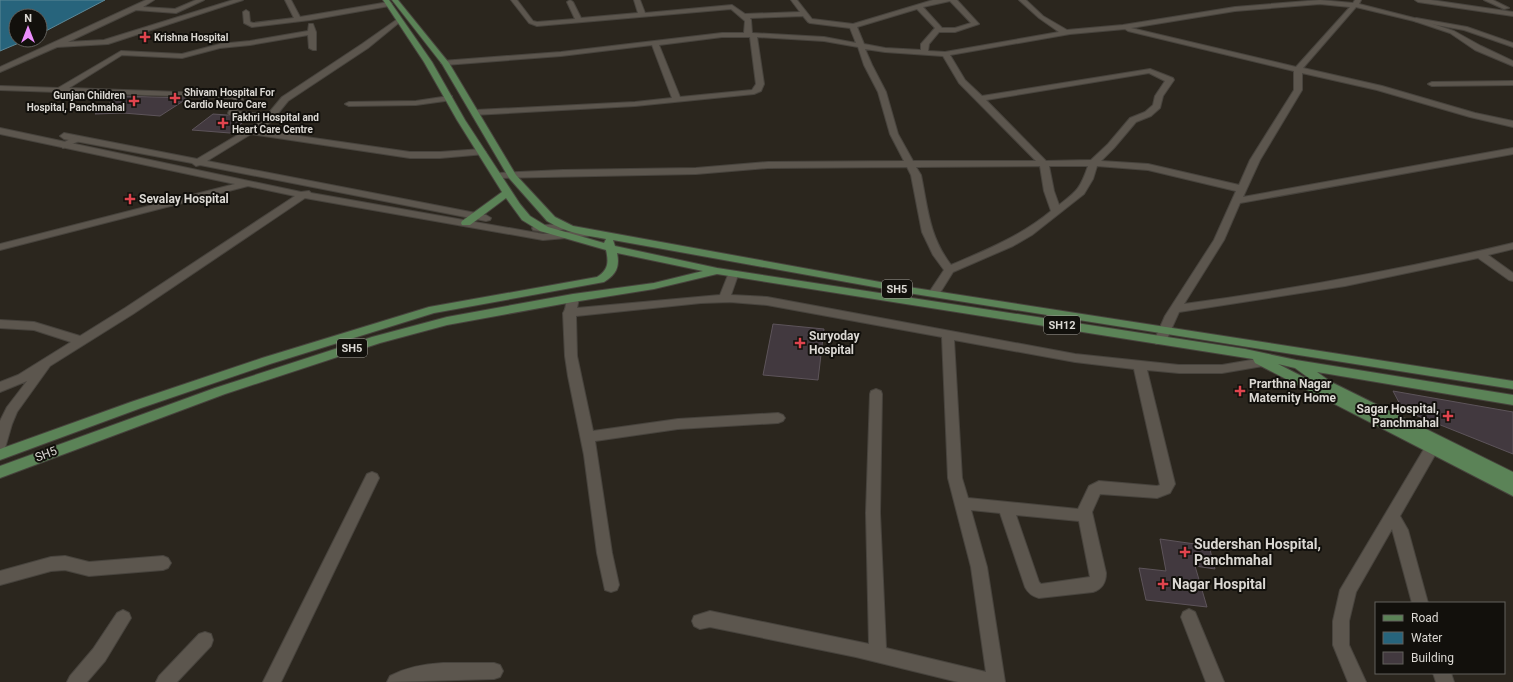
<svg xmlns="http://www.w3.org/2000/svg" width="1513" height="682" font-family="Roboto,sans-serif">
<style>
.water{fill:#27647c;stroke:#5d8796}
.building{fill:#42393f;stroke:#5d545a}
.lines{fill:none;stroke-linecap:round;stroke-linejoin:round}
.service-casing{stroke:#47433d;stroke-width:2}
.minor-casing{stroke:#47433d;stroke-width:2}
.tertiary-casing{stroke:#47433d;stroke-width:2}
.primary-casing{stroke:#47433d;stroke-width:2}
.service{fill:#5c564e;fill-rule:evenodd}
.minor{fill:#5c564e;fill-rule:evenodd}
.tertiary{fill:#5c564e;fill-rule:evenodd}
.primary{fill:#5b8357;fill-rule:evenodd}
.health-dot{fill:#e0444e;stroke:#12100c;stroke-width:1.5}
.labels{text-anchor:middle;stroke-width:4;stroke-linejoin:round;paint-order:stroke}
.far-poi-label{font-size:10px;font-weight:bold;fill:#dbd8d3;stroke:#12100c;text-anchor:start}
.shield{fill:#12100c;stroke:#9f9c97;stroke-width:1}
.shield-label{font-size:11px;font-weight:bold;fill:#dbd8d3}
.poi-label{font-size:12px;font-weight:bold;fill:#dbd8d3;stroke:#12100c;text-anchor:start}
.street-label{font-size:12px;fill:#dbd8d3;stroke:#12100c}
.near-poi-label{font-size:14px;font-weight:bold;fill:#dbd8d3;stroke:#12100c;text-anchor:start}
</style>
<rect width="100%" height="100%" fill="#2b261e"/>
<path class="water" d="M0,0H105L40,34V16H16V40H26L0,51Z"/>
<path class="building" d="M119,96L188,98L160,116L123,113L95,114Z
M213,114L227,115L247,119L230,133L192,130Z
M773,324L824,329L818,380L763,375Z
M1393,391L1513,412V454L1403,410Z
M1160,539L1209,546L1215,569L1195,566L1207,607L1146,600L1139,568L1166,571Z"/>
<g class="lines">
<g class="service-casing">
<path id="service" d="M1416,18L1467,27L1513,43V47L1464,30L1414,21L1413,20Z"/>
</g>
<g class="minor-casing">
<path id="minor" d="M146,0H154L143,7L175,9L196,0H204L176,13L136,10L68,42L104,40L233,0H243L108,44L57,47L0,72V67Z
M285,0H291L300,17L389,2L392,4L389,6L310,20L252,27L244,23L243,12L246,10L249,12L250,22L253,23L294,18Z
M511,0H517L533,21L537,22L575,19L567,2L570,0L573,2L581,18L638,13L634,0H640L645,13L732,5L745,14L800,12L791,0H797L812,19L853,24L933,0H957L979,24L955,32H939L929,44L928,51L945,52L1059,32L1039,18L1019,0H1026L1043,16L1067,30L1123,25L1235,7L1320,0L1353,3L1355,0H1361L1359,4L1418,19L1454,31L1481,46L1513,61V66L1475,50L1450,33L1414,21L1356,7L1303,68L1382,86L1475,113L1513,121V127L1470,117L1377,90L1302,73V90L1260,160L1243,197L1513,148V154L1240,203L1224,240L1184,304C1295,289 1404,269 1513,243V249L1488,255L1513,273V281L1509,280L1478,258L1345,286L1179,312L1166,341L1164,344H1156L1154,341L1165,316L1214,240L1236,191L1148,170L1097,166L1093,179L1084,194L1032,235L1013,246L953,272L938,296H930L928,294L944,270L933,255L922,232L911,175L907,167L768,168L696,174L495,178L493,176L495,174L498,173L563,170L696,168L768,162L904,161L890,134L878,92L864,65L858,47L824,41L757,37L764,84L761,91L754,94L635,106L473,115L472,113L476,110L635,102L672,98L652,45L561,56L445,65L441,63L442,61L561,52L722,33H744L745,21L731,9L537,26L529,23ZM950,1L971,23L955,28H942L923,7ZM1320,4L1350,7L1296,67L1131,28L1235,11ZM917,9L935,28L921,44V50L885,48L864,44L857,27ZM803,16L808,22L810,23L850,28L856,43L824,37L752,33L751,20L750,18ZM1125,29L1128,31L1294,71V90L1250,160L1239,185L1148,164L1101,161L1114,148L1136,122L1151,116L1160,108L1163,96L1174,80L1173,78L1150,69L982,96L965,80L950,55L1070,34ZM722,37H750L756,84L752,90L680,97L659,45ZM865,49L885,52L943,56L959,83L1036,161H913L898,134L886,92L872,65ZM1149,73L1165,81L1155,96L1153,105L1145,112L1130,118L1108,144L1091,160L1046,161L986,100ZM1040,166L1044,191L1051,211C1021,236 986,250 951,265C929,236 928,209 921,175L916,167ZM1049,166H1088C1080,189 1077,191 1059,205L1054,191Z
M1415,0H1431L1513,12V16L1418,2Z
M1484,0H1493L1509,8L1504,9Z
M399,18L401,19V21L368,48L288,101L271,122L258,130L410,152H440L482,149L486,152L485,154L440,158H410L251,134L207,161L486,215L491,218L490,220L486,221L200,165L196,166L192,163L64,139L60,136L64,133L197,159L263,120L229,115L228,113L235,100L232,98L0,90V86L58,88L121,51L182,54L220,44L250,41L308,31L309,24H313L316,32V50H313L309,48L308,35L250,45L220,48L182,58L122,55L69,88L234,94L241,96L243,100L237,111L267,115L282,97L362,44Z
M1513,81V85L1432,86L1428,84L1432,82Z
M449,96H452V100L416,105L349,106L345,104L349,102L416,101Z
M0,128L301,192L309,191L311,193L543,234L589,230L594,233L589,236L543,240L305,198L133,314L50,366L17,412L12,424L5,448L0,449V421L7,407L27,381L0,392V382L18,375L71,342L34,330L0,328V320L34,322L80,336L125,308L295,196L248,186L0,250V244L235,184L0,134Z
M564,224L569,227L568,229L544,232L533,230L532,228C536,224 557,225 564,224Z
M733,272L738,275L731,295L767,297L1075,354L1179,365H1222L1263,358L1267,359L1269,362L1267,365L1263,366L1222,373H1179L1147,370L1175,484L1170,493L1157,498L1100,494L1092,512L1106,573C1106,583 1102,589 1093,592L1039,598C1032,596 1028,593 1025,587L1000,513L971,510L987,567L1005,682H958L856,657L710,627L700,629L694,626L692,621L694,616L710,611L869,644L866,513L870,394L871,391L876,389L881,391L882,394L880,513L886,648L986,672L971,567L948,478L942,337L767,305L730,302L701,303L576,316L577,356L593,431L678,419L778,413L783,415L785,418L783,421L778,423L678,429L595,441L612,553L619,585L617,590L611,592L605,590L597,553L584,455L568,376L565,356L563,313C567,308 565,301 569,295H577L579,298L577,308L720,295L728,275ZM954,340L1075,362L1134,369L1160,485L1157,486L1099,481L1089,486L1078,509L968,498L962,478ZM1016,515L1079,521L1090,577L1041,584L1039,582Z
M1432,443L1437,444L1439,448L1400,516L1408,530L1428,603H1412L1392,529L1356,592L1349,621V645L1366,682H1348L1333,645V621L1340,590L1427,444Z
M372,472L377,474L379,478L281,682H263L367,474Z
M65,556L89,562L163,556L168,558L171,563L168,568L163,570L89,576L65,570L51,571L0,585V571L51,557Z
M1189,609L1195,612L1224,682H1206L1181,617L1183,612Z
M123,610L129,613L131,618L105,661L87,682H67L70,676L93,649L117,613Z
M205,632L211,634L213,640L211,646L177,682H156L159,676L199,634Z
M443,663H494L500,665L503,671L500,677L494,679L387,682L390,676C407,667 424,664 443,663Z
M1433,673H1451L1454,682H1436Z"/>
</g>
<g class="tertiary-casing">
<path id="tertiary" d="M76,136L80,139L79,141L63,148L59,145Z"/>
</g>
<g class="primary-casing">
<path id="primary" d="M383,0H389L432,62L465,120L520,204L530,216L548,227L604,243L606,239C585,235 566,233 547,221L509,178L442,64L392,0H398L449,63L516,175L555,217L573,226L902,286L1513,381V389L902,292L613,240L615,246L717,268L1245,349L1296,360L1513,395V405L1317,372L1331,382L1513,472V496L1255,363L1253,359L717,274L654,289L573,302L447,325L380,343L225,394L0,478V466L215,388L372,337L447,317L573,294L654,283L703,271L617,253C620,267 616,275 604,282L434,313L270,364L141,408L0,460V449L131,402L262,358L429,307L597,277C608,270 609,263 606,250L540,231L522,220L506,198L470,225H462L461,223L462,221L502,192L457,120L424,62ZM1278,364L1295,368L1317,384Z"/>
</g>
<use href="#service" class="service"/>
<use href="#minor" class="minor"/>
<use href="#tertiary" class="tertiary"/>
<use href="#primary" class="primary"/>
</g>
<g class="health-dot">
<path d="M143 31h4v4h4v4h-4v4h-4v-4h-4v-4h4z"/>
<path d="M173 92h4v4h4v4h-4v4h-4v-4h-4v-4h4z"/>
<path d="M132 95h4v4h4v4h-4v4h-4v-4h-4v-4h4z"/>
<path d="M221 117h4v4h4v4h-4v4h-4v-4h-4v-4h4z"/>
<path d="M128 193h4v4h4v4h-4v4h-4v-4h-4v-4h4z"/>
<path d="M798 337h4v4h4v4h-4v4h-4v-4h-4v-4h4z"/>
<path d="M1238 385h4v4h4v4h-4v4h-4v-4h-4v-4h4z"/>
<path d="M1446 410h4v4h4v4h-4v4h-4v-4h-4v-4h4z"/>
<path d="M1183 546h4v4h4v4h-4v4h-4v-4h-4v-4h4z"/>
<path d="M1161 578h4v4h4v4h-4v4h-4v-4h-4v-4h4z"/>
</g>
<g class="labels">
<g class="far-poi-label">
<text x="154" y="41">Krishna Hospital</text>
<text x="184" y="96">Shivam Hospital For<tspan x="184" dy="12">Cardio Neuro Care</tspan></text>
<text x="125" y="99" text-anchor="end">Gunjan Children<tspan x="125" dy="12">Hospital, Panchmahal</tspan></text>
<text x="232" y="121">Fakhri Hospital and<tspan x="232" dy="12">Heart Care Centre</tspan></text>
</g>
<g class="shield">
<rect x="882" y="280" width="30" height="18" rx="3"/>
<rect x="1044" y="316" width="36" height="18" rx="3"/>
<rect x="337" y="339" width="30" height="18" rx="3"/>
</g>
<g class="shield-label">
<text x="897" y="293">SH5</text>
<text x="1062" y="329">SH12</text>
<text x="352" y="352">SH5</text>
</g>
<g class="poi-label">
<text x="139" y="203">Sevalay Hospital</text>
<text x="809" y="340">Suryoday<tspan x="809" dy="14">Hospital</tspan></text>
<text x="1249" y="388">Prarthna Nagar<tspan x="1249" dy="14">Maternity Home</tspan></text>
<text x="1439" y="413" text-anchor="end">Sagar Hospital,<tspan x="1439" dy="14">Panchmahal</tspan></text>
</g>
<g class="street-label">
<text transform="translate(46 454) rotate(-21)" y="4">SH5</text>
</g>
<g class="near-poi-label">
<text x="1194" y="549">Sudershan Hospital,<tspan x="1194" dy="16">Panchmahal</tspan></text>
<text x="1172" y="589">Nagar Hospital</text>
</g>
</g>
<rect x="1375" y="602" width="130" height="72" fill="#12100c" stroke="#62605c"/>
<rect x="1383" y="615" width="20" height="6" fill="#5b8357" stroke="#62605c"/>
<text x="1411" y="622" font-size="12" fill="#dbd8d3">Road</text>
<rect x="1383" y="632" width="20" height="12" fill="#27647c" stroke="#62605c"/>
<text x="1411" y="642" font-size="12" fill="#dbd8d3">Water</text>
<rect x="1383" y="652" width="20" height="12" fill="#42393f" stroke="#62605c"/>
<text x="1411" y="662" font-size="12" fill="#dbd8d3">Building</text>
<g transform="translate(28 28)"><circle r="19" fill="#12100c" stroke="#62605c"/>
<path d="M0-3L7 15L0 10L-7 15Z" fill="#eb8dfc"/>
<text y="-6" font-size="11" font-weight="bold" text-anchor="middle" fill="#dbd8d3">N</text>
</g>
</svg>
